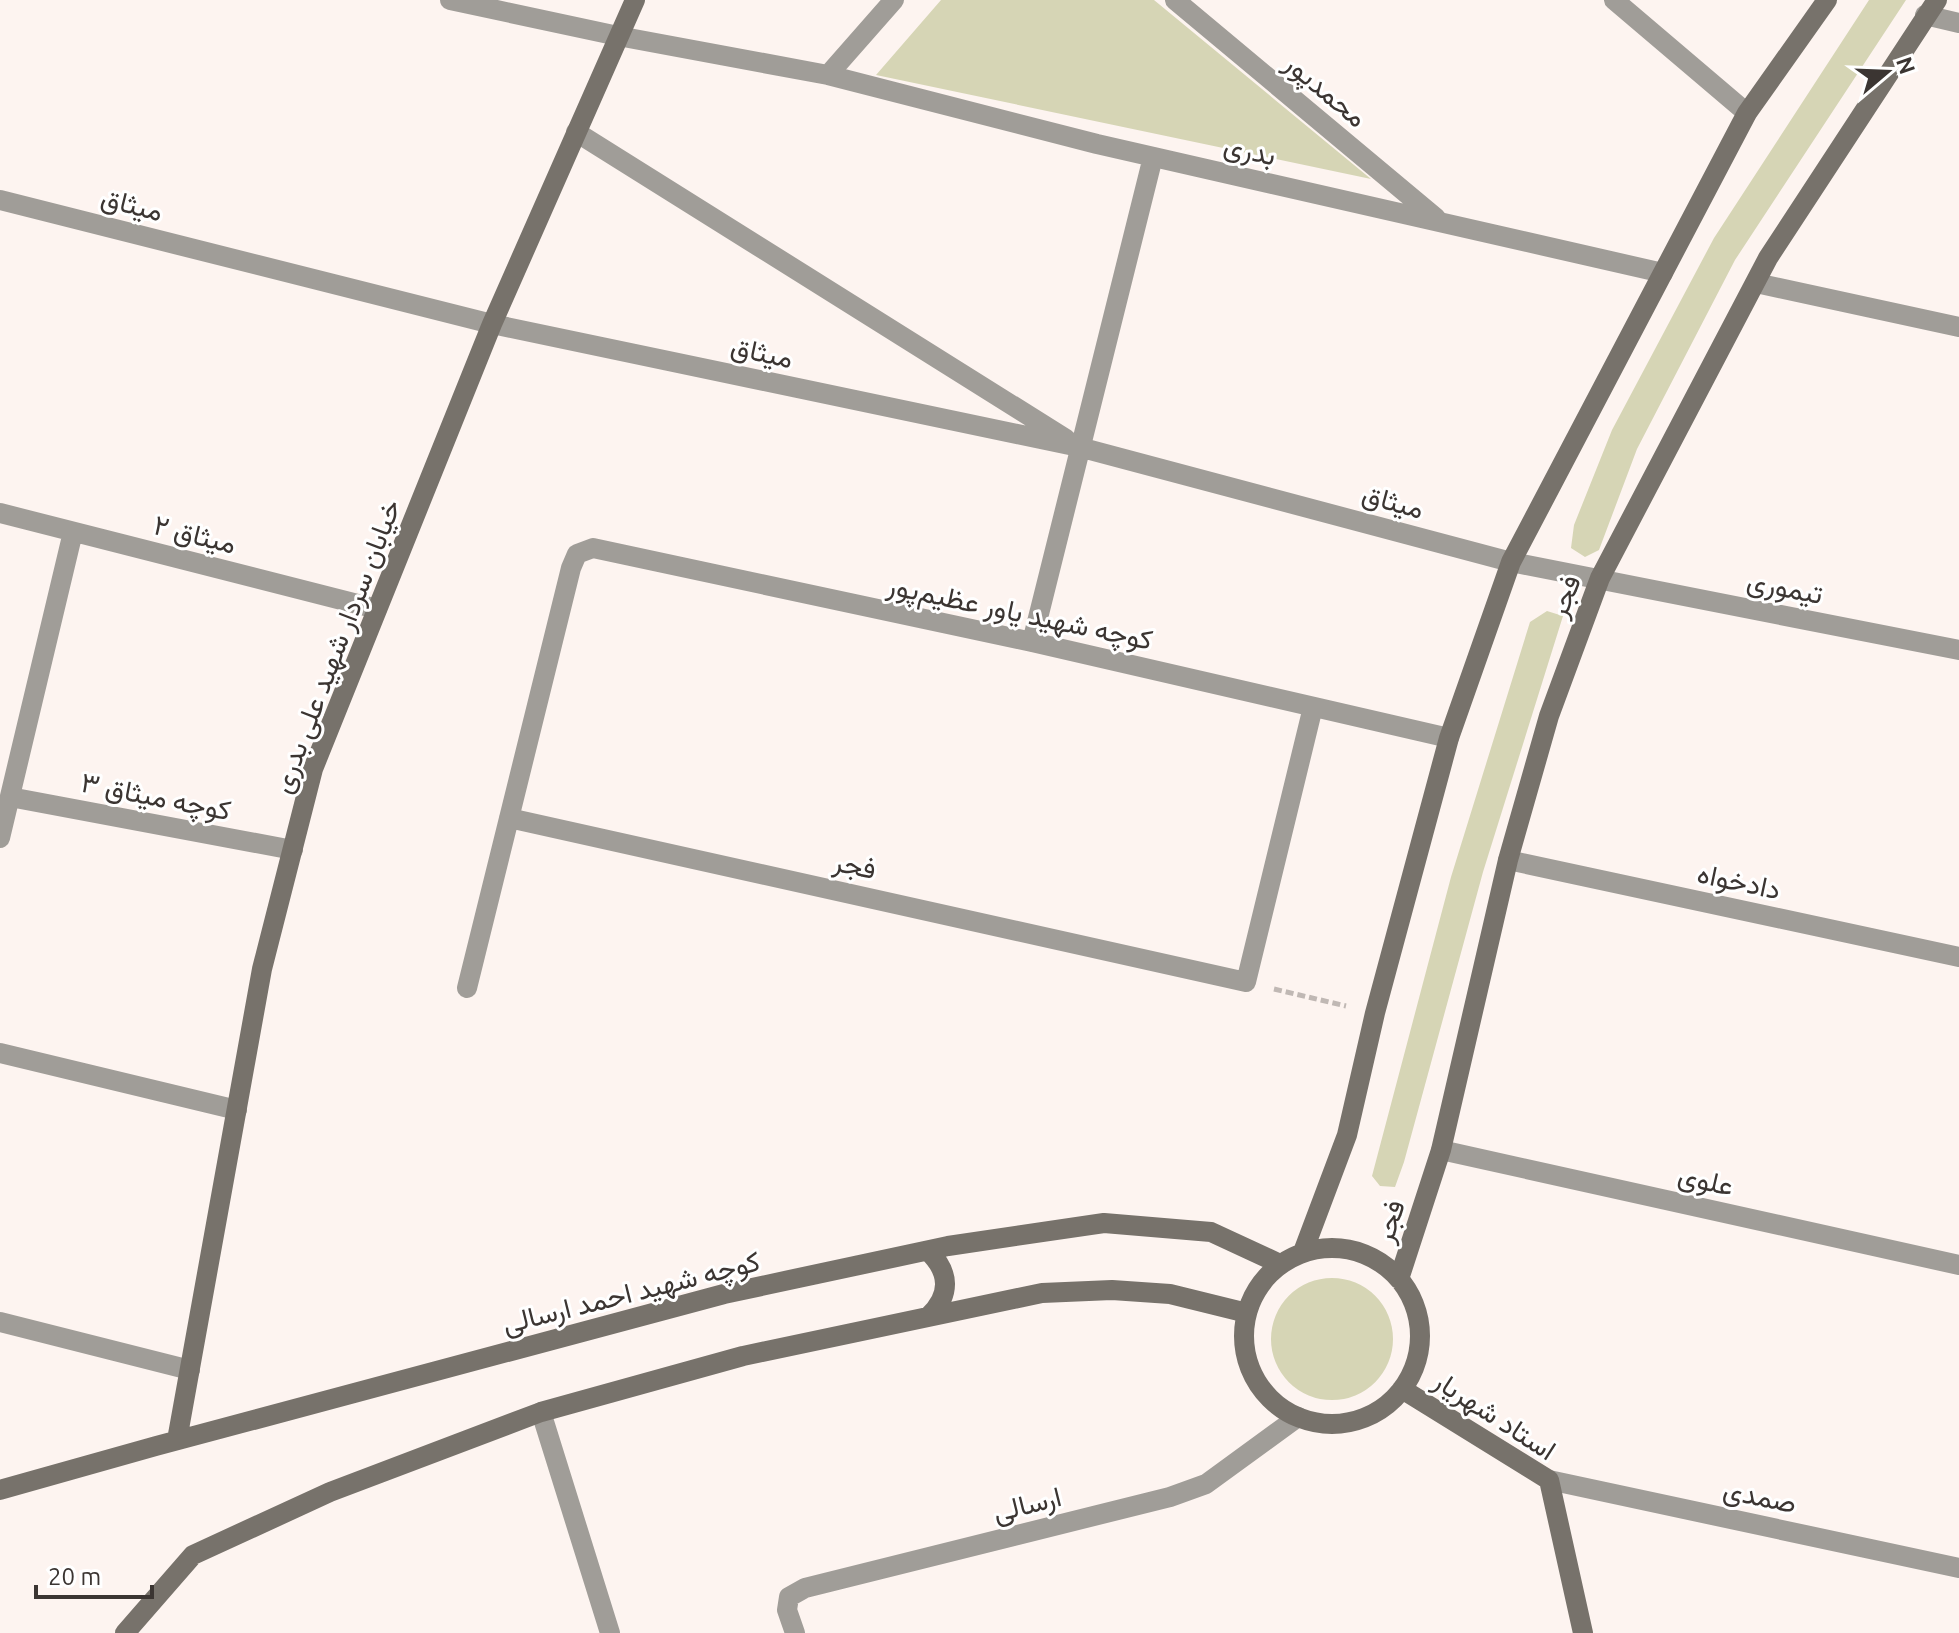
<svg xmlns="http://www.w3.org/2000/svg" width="1959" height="1633" font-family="Ubuntu,Vazirmatn,sans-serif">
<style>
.green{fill:#d6d5b5}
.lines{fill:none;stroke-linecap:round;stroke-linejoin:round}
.path{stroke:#c0b8b4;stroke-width:5;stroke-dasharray:8 4;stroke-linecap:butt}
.street{stroke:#a09d98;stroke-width:20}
.secondary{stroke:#77726b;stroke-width:20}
.labels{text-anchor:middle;stroke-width:6;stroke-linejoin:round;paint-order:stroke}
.street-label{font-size:28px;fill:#3b3532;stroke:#fff}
</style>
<rect width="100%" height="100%" fill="#fdf4f0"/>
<path class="green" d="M941,0H1154L1371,179L876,75Z
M1869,0H1906L1735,260L1637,449L1599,550L1585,557L1571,548L1574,525L1612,430L1714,238Z
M1547,611L1563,616L1483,872L1404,1162L1395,1187L1380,1186L1372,1176L1451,877L1530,622Z
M1271 1339a61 61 0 1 1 122 0a61 61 0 1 1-122 0Z"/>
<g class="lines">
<path class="path" d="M1274,989L1346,1006"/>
<path class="street" d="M450,0L618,36L828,75L1097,144L1663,273
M1175,0L1436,218
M1614,0L1747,113
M1925,15L1959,23
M828,75L894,0
M576,132L1066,439
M0,200L492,324L1079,447L1511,562L1959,650
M1756,283L1959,327
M0,513L377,609
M1032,642L1153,157
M10,797L293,850
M509,818L1246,982L1313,707
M0,838L73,532
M1508,860L1959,957
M467,988L571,568L577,554L593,548L1032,642L1449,738
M0,1053L237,1110
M1441,1150L1959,1265
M0,1322L190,1370
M541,1412L610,1633
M1549,1480L1959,1568
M795,1633L787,1610L789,1597L805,1588L1170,1497L1206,1484L1298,1417"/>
<path class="secondary" d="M1244 1336a88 88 0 1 1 176 0a88 88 0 1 1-176 0Z
M928,1251C950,1272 951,1295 929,1316
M1303,1252L1347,1135L1375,1013L1449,738L1511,562L1747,113L1827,0
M1399,1279L1441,1150L1508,860L1549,716L1600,578L1768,258L1937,0
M1402,1389L1549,1480L1583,1633
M177,1440L262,969L313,769L492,324L635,0
M0,1490L156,1446L724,1294L948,1246L1104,1223L1211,1232L1280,1264
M125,1633L193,1555L330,1492L541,1412L743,1356L1042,1293L1112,1290L1170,1294L1247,1313"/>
</g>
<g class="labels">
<g class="street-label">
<text transform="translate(1326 90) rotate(40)" y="10">محمدپور</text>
<text transform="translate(1250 150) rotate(13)" y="10">بدری</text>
<text transform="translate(132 204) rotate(14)" y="10">میثاق</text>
<text transform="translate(762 352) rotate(12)" y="10">میثاق</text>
<text transform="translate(1393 501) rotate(15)" y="10">میثاق</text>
<text transform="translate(195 534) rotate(14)" y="10">میثاق ۲</text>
<text transform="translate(1785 587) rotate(11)" y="10">تیموری</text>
<text transform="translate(1564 596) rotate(-68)" y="10">فجر</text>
<text transform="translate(1020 612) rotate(12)" y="10">کوچه شهید یاور عظیم‌پور</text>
<text transform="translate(336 646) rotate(-69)" y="10">خیابان سردار شهید علی بدری</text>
<text transform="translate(156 796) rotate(11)" y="10">کوچه میثاق ۳</text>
<text transform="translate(855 865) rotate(12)" y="10">فجر</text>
<text transform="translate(1739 881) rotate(12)" y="10">دادخواه</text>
<text transform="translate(1706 1180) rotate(13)" y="10">علوی</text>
<text transform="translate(1389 1221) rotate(-72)" y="10">فجر</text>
<text transform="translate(631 1292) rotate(-14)" y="10">کوچه شهید احمد ارسالی</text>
<text transform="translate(1495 1415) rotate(33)" y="10">استاد شهریار</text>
<text transform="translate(1760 1496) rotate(12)" y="10">صمدی</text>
<text transform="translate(1027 1504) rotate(-14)" y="10">ارسالی</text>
</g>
</g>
<g transform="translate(1887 72) rotate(71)" stroke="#ffffff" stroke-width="6" paint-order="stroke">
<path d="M0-6L14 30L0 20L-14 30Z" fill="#3b3532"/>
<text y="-12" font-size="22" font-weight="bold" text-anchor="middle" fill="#3b3532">N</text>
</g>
<path d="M36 1585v12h116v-12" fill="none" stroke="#3b3532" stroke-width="4"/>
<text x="48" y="1585" font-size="24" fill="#3b3532" stroke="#ffffff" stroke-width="6" paint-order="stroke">20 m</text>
</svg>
